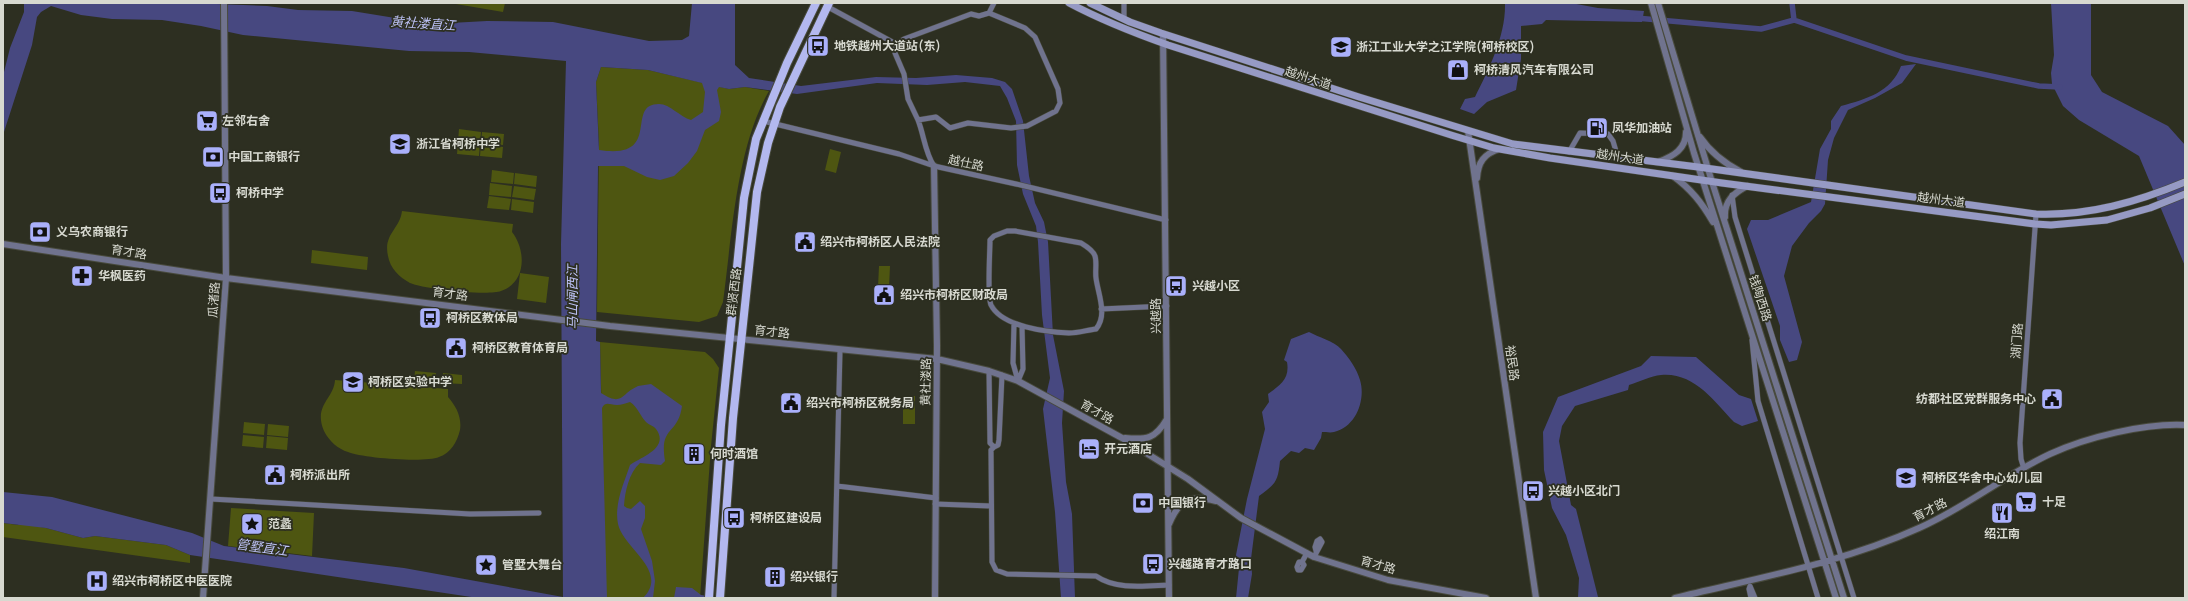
<svg xmlns="http://www.w3.org/2000/svg" width="2188" height="601" font-family="Manrope,'Noto Sans SC',sans-serif">
<style>
.green{fill:#4e5611}
.water{fill:#474880;fill-rule:evenodd}
.lines{fill:none;stroke-linecap:round;stroke-linejoin:round}
.canal{stroke:#474880;stroke-width:5.5}
.minor-casing{stroke:#484a3d;stroke-width:6}
.tertiary-casing{stroke:#484a3d;stroke-width:8}
.secondary-casing{stroke:#484a3d;stroke-width:8}
.primary-casing{stroke:#484a3d;stroke-width:10}
.minor{stroke:#70738e;stroke-width:5}
.tertiary{stroke:#70738e;stroke-width:6}
.secondary{stroke:#969ac4;stroke-width:7}
.primary{stroke:#b3b8ef;stroke-width:8}
.labels{text-anchor:middle;stroke-width:3.5;stroke-linejoin:round;paint-order:stroke}
.poi-label{font-size:12px;font-weight:bold;fill:#d7d9d0;stroke:#2d2f21;text-anchor:start}
.street-label{font-size:12px;fill:#d7d9d0;stroke:#2d2f21}
.water-label{font-size:13px;font-style:italic;fill:#bdc2f6;stroke:#2d2f21}
</style>
<rect width="100%" height="100%" fill="#2d2f21"/>
<path class="green" d="M450,3H505L503,12Z
M601,67L648,70L729,89L745,87L769,91C736,148 732,236 723,302L717,316L699,322L597,312L599,144L596,82Z
M459,129L481,132L480,143L458,141Z
M482,132L504,134L503,145L481,143Z
M458,142L480,144L479,156L457,154Z
M481,144L503,147L502,158L480,156Z
M830,149L841,152L836,173L825,170Z
M492,170L514,173L513,184L491,182Z
M515,173L537,176L536,187L514,184Z
M490,183L512,186L511,197L489,195Z
M514,186L536,189L534,200L512,197Z
M489,196L511,199L509,210L487,208Z
M512,199L534,202L533,213L511,210Z
M402,211L513,224L512,232C526,250 527,282 501,291C488,296 423,289 410,283C399,277 390,268 388,256C383,234 400,229 402,211Z
M312,250L368,257L367,270L311,263Z
M879,266H890L889,288L878,287Z
M520,273L549,277L546,303L517,299Z
M600,342L705,352L713,359L719,368L711,446L700,598H606Z
M415,371L436,373L435,384L414,382Z
M443,373L462,375V384L442,383Z
M335,380L448,389V397C456,406 462,417 460,430C457,442 451,453 439,457C425,463 362,458 348,452C338,449 329,441 324,431C313,405 334,399 335,380Z
M903,396H915V424H903Z
M244,422L265,424L264,435L243,433Z
M268,424L289,426L288,437L267,435Z
M243,435L264,437L263,448L242,446Z
M267,436L288,438L287,450L266,448Z
M231,508L314,513L312,556L228,546Z
M3,523L18,525L19,523L46,528L83,538L95,536L166,545L190,555V563L3,537Z"/>
<path class="water" d="M24,3H191L267,6L298,10L352,11L432,24L487,21L553,22L649,41L682,40L689,36L692,3H735V65L749,78L801,86L876,77L916,78L956,75L992,78L1005,82L1012,89L1023,121L1029,176L1035,203L1044,222L1048,242L1053,335L1064,391L1062,423L1066,482L1072,514L1075,598H1061L1055,512L1043,409L1050,378L1042,315L1038,242L1036,226L1023,194L1017,165L1016,121L1007,98L1000,86L965,82L927,85L877,83L797,94L745,87L729,89L719,87L717,90L721,112L719,121L705,130L697,151L688,163L674,176L660,180L647,177L624,166H598L596,341L600,342L601,393C623,407 620,394 638,386C642,385 647,385 651,384L682,406C678,436 659,425 665,461L661,465L640,463C629,473 625,491 624,506L627,508L631,509L640,501L645,506V518L641,529L652,561L655,581L653,598H643C670,571 623,548 618,524C614,504 624,483 630,465C641,457 670,448 656,429C654,426 649,425 646,422C640,416 638,407 630,402C626,403 621,405 617,405C609,405 606,401 602,408L607,598H478L190,555L166,545L95,536L83,538L46,528L3,523V492L52,497L192,533L224,546L404,568L563,597L561,244L566,61L469,52L409,51L243,35L201,26L162,20L112,19L81,15L51,6L41,12L37,17L32,45L3,135V76L10,48L24,12ZM601,67L648,70L702,83L705,92L703,112L691,120C680,117 670,104 659,104C624,104 664,160 599,150L596,82Z
M1505,3H1571L1598,8L1644,11L1642,22L1546,20L1542,24L1521,26V59L1516,90L1487,102L1474,114L1460,109L1465,99L1475,97C1489,69 1506,35 1505,3Z
M2051,3H2091V75L2102,92L2168,126L2185,145V266L2139,156L2079,120L2063,106L2052,84L2051,73L2054,55Z
M1916,64L1902,83L1875,98L1848,110L1834,138L1828,160L1825,204L1821,211L1809,223L1792,246L1784,276L1802,342L1797,360L1789,362L1780,340V326L1747,229L1751,220H1768L1811,202L1820,149L1831,129V121L1841,106C1867,99 1891,92 1901,66Z
M1309,332C1318,337 1334,341 1341,349C1349,358 1357,369 1360,380C1366,400 1356,427 1334,432C1331,433 1325,432 1322,432L1321,438L1314,450L1305,448L1299,453L1291,451L1280,461C1278,481 1276,484 1259,496L1251,559L1252,574L1248,598H1236L1239,568L1236,555L1247,499L1265,429L1262,412L1269,402L1268,394C1280,385 1290,379 1287,362L1284,360L1291,339Z
M1651,356L1696,357L1739,395L1751,399L1758,421L1742,426L1734,422C1714,401 1694,372 1661,375C1651,376 1639,382 1629,385L1628,390L1575,406L1562,426L1559,441L1571,505L1576,509L1598,597L1578,598L1579,578L1566,535L1552,508L1544,470L1543,432L1558,397L1641,366Z
M676,587L692,588L701,595L722,598H674Z"/>
<g class="lines">
<path class="canal" d="M1792,3L1794,20
M1636,18L1761,29L1794,20L1906,58L2039,86L2060,87"/>
<g class="minor-casing">
<path id="minor" d="M828,7L896,44
M989,13L1025,28L1035,37L1058,89L1060,103L1056,111L1027,126L1011,128L968,123L950,128L936,117L918,120L908,99L904,74L895,53L896,44L904,39L971,14L979,16Z
M989,13L994,3
M1124,19V3
M918,120C924,135 925,153 934,166
M763,121L899,154L934,166L1016,184L1166,220
M1569,152L1580,133L1608,134L1613,141L1618,158
M1732,195L1735,217L1854,598
M1007,231H1015L1081,243C1086,246 1093,250 1095,256C1097,262 1095,271 1096,278C1098,294 1108,315 1096,329C1087,330 1078,333 1069,333C1047,332 1002,327 991,305C987,296 990,253 990,240L994,236Z
M1101,309L1167,306
M1014,324L1013,363L1018,381L1023,369L1022,326
M1752,340L1758,401L1818,598
M989,371L990,443L994,447L998,445L999,440L1002,375
M994,447L991,450L992,562L996,570L1007,574L1096,576C1116,590 1144,586 1169,585
M2024,469L2021,459L2020,443L2036,214
M837,486L936,498
M211,499L470,514L539,513
M935,504L991,506
M1314,557L1322,542L1320,539L1317,541L1315,547L1316,551
M1302,562L1304,565L1301,570H1298L1297,567L1299,562H1302L1307,553
M834,598L840,350
M1751,598L1749,589L1750,586L1755,598"/>
</g>
<g class="tertiary-casing">
<path id="tertiary" d="M1651,3L1694,153L1836,598
M1658,3L1712,182L1844,598
M1163,34L1169,598
M1468,131L1536,598
M1700,137C1711,153 1724,163 1741,172
M1658,162C1674,156 1686,149 1686,132
M934,166L937,346L935,598
M1673,176C1691,189 1702,203 1713,222
M1477,178C1478,162 1484,154 1499,149
M1725,217C1724,201 1734,193 1747,186
M3,244L226,278L610,326L937,359L989,371L1018,381L1122,438L1188,479L1241,518L1314,557L1388,580L1486,598
M1125,438C1147,440 1155,439 1167,419
M1169,524C1180,498 1190,495 1216,501
M203,598L226,278L224,3
M1675,598C1757,578 1842,563 1919,528C1965,508 2005,475 2050,454C2087,437 2145,423 2185,425"/>
</g>
<g class="secondary-casing">
<path id="secondary" d="M1069,3C1101,20 1134,33 1168,45L1451,135L1494,148L1550,158L1722,183L2035,224L2051,225L2107,220L2150,208L2185,194
M1090,3L1130,22L1161,33L1359,97L1513,144L1698,167L2036,214C2089,216 2137,202 2185,182"/>
</g>
<g class="primary-casing">
<path id="primary" d="M709,598L721,425L744,198L756,139L787,63L816,3
M720,598L733,418L757,192L768,143L780,107L829,3"/>
</g>
<use href="#minor" class="minor"/>
<use href="#tertiary" class="tertiary"/>
<use href="#secondary" class="secondary"/>
<use href="#primary" class="primary"/>
</g>
<defs>
<g id="bus-square" transform="scale(1.15)"><rect x="-9" y="-9" width="18" height="18" rx="4" fill="#aab0fb" stroke="#2d2f21"/><path d="M-5-6H5V4H4V6H2V4H-2V6H-4V4H-5ZM-3.5-4V0h7V-4ZM-3.5 1.2v1.5H-2V1.2ZM2 1.2v1.5H3.5V1.2Z" fill="#111"/></g>
<g id="university-square" transform="scale(1.15)"><rect x="-9" y="-9" width="18" height="18" rx="4" fill="#aab0fb" stroke="#2d2f21"/><path d="M0-5L7-2L0 1L-7-2ZM-4 1L0 2.5L4 1V4Q0 6-4 4Z" fill="#111"/></g>
<g id="shop-square" transform="scale(1.15)"><rect x="-9" y="-9" width="18" height="18" rx="4" fill="#aab0fb" stroke="#2d2f21"/><path d="M-5-2.5h2.3a2.7 3.5 0 0 1 5.4 0H5L5.5 6h-11ZM-1.5-2.5h3a1.5 2.3 0 0 0-3 0Z" fill="#111"/></g>
<g id="supermarket-square" transform="scale(1.15)"><rect x="-9" y="-9" width="18" height="18" rx="4" fill="#aab0fb" stroke="#2d2f21"/><path d="M-6-5.5h2.5l.6 2H6L4.5 2H-2.5L-4.4-4H-6ZM-1.5 3.2a1.3 1.3 0 1 0 .1 0ZM3 3.2a1.3 1.3 0 1 0 .1 0Z" fill="#111"/></g>
<g id="fuel-square" transform="scale(1.15)"><rect x="-9" y="-9" width="18" height="18" rx="4" fill="#aab0fb" stroke="#2d2f21"/><path d="M-5.5-6h7V0h2V4h1.3V-2.5L3-4.5l.8-.8L6-3V5H2.5V1h-1V6h-7ZM-4.2-4.7v3.2H.2V-4.7Z" fill="#111"/></g>
<g id="school-square" transform="scale(1.15)"><rect x="-9" y="-9" width="18" height="18" rx="4" fill="#aab0fb" stroke="#2d2f21"/><path d="M0-5L7-2L0 1L-7-2ZM-4 1L0 2.5L4 1V4Q0 6-4 4Z" fill="#111"/></g>
<g id="bank-square" transform="scale(1.15)"><rect x="-9" y="-9" width="18" height="18" rx="4" fill="#aab0fb" stroke="#2d2f21"/><path d="M-6-4H6V4H-6ZM0-2.3a2.3 2.3 0 1 0 0 4.6a2.3 2.3 0 1 0 0-4.6Z" fill="#111"/></g>
<g id="civic-square" transform="scale(1.15)"><rect x="-9" y="-9" width="18" height="18" rx="4" fill="#aab0fb" stroke="#2d2f21"/><path d="M-.6-6.5H3V-4.5H.6V-3L4-1V1h2V6H-6V1h2V-1L-.6-3ZM-1.2 2.5V6h2.4V2.5Z" fill="#111"/></g>
<g id="pharmacy-square" transform="scale(1.15)"><rect x="-9" y="-9" width="18" height="18" rx="4" fill="#aab0fb" stroke="#2d2f21"/><path d="M-2-6h4v4h4v4h-4v4h-4v-4h-4v-4h4Z" fill="#111"/></g>
<g id="hotel-square" transform="scale(1.15)"><rect x="-9" y="-9" width="18" height="18" rx="4" fill="#aab0fb" stroke="#2d2f21"/><path d="M-6-4.5h1.5V1H6V5H4.5V3h-9V5H-6ZM-4 0a1.8 1.8 0 1 1 3.6 0ZM.5 0V-2.5h3Q6-2.5 6 0Z" fill="#111"/></g>
<g id="building-square" transform="scale(1.15)"><rect x="-9" y="-9" width="18" height="18" rx="4" fill="#aab0fb" stroke="#2d2f21"/><path d="M-4-6H4V6H1V3H-1V6H-4ZM-2.5-4.3h1.7v1.8h-1.7ZM.8-4.3h1.7v1.8H.8ZM-2.5-1h1.7V.8h-1.7ZM.8-1h1.7V.8H.8Z" fill="#111"/></g>
<g id="restaurant-square" transform="scale(1.15)"><rect x="-9" y="-9" width="18" height="18" rx="4" fill="#aab0fb" stroke="#2d2f21"/><path d="M-5-6h1v4h1v-4h1v4h1v-4h1v5L-1.5 .5V6h-2V.5L-5-1ZM5-6V6H3V1.5H1.5Q1.5-4 5-6Z" fill="#111"/></g>
<g id="sight-square" transform="scale(1.15)"><rect x="-9" y="-9" width="18" height="18" rx="4" fill="#aab0fb" stroke="#2d2f21"/><path d="M0-6L1.8-2.2L6-1.7L2.9 1.2L3.7 5.4L0 3.3L-3.7 5.4L-2.9 1.2L-6-1.7L-1.8-2.2Z" fill="#111"/></g>
<g id="hospital-square" transform="scale(1.15)"><rect x="-9" y="-9" width="18" height="18" rx="4" fill="#aab0fb" stroke="#2d2f21"/><path d="M-5-5h3v3.5h4V-5h3V5h-3V1.5h-4V5h-3Z" fill="#111"/></g>
</defs>
<g fill-rule="evenodd">
<use href="#bus-square" x="818" y="46"/>
<use href="#university-square" x="1341" y="47"/>
<use href="#shop-square" x="1458" y="70"/>
<use href="#supermarket-square" x="207" y="121"/>
<use href="#fuel-square" x="1597" y="128"/>
<use href="#school-square" x="400" y="144"/>
<use href="#bank-square" x="213" y="157"/>
<use href="#bus-square" x="220" y="193"/>
<use href="#bank-square" x="40" y="232"/>
<use href="#civic-square" x="805" y="242"/>
<use href="#pharmacy-square" x="82" y="276"/>
<use href="#bus-square" x="1176" y="286"/>
<use href="#civic-square" x="884" y="295"/>
<use href="#bus-square" x="430" y="318"/>
<use href="#civic-square" x="456" y="348"/>
<use href="#school-square" x="353" y="382"/>
<use href="#civic-square" x="2052" y="399"/>
<use href="#civic-square" x="791" y="403"/>
<use href="#hotel-square" x="1089" y="449"/>
<use href="#building-square" x="694" y="454"/>
<use href="#civic-square" x="275" y="475"/>
<use href="#school-square" x="1906" y="478"/>
<use href="#bus-square" x="1533" y="491"/>
<use href="#supermarket-square" x="2026" y="502"/>
<use href="#bank-square" x="1143" y="503"/>
<use href="#restaurant-square" x="2002" y="513"/>
<use href="#bus-square" x="734" y="518"/>
<use href="#sight-square" x="252" y="524"/>
<use href="#bus-square" x="1153" y="564"/>
<use href="#sight-square" x="486" y="565"/>
<use href="#building-square" x="775" y="577"/>
<use href="#hospital-square" x="97" y="581"/>
</g>
<g class="labels">
<g class="poi-label">
<text x="834" y="50">地铁越州大道站(东)</text>
<text x="1356" y="51">浙江工业大学之江学院(柯桥校区)</text>
<text x="1474" y="74">柯桥清风汽车有限公司</text>
<text x="222" y="125">左邻右舍</text>
<text x="1612" y="132">凤华加油站</text>
<text x="416" y="148">浙江省柯桥中学</text>
<text x="228" y="161">中国工商银行</text>
<text x="236" y="197">柯桥中学</text>
<text x="56" y="236">义乌农商银行</text>
<text x="820" y="246">绍兴市柯桥区人民法院</text>
<text x="98" y="280">华枫医药</text>
<text x="1192" y="290">兴越小区</text>
<text x="900" y="299">绍兴市柯桥区财政局</text>
<text x="446" y="322">柯桥区教体局</text>
<text x="472" y="352">柯桥区教育体育局</text>
<text x="368" y="386">柯桥区实验中学</text>
<text x="2036" y="403" text-anchor="end">纺都社区党群服务中心</text>
<text x="806" y="407">绍兴市柯桥区税务局</text>
<text x="1104" y="453">开元酒店</text>
<text x="710" y="458">何时酒馆</text>
<text x="290" y="479">柯桥派出所</text>
<text x="1922" y="482">柯桥区华舍中心幼儿园</text>
<text x="1548" y="495">兴越小区北门</text>
<text x="2042" y="506">十足</text>
<text x="1158" y="507">中国银行</text>
<text x="750" y="522">柯桥区建设局</text>
<text x="268" y="528">范蠡</text>
<text x="2002" y="538" text-anchor="middle">绍江南</text>
<text x="1168" y="568">兴越路育才路口</text>
<text x="502" y="569">管墅大舞台</text>
<text x="790" y="581">绍兴银行</text>
<text x="112" y="585">绍兴市柯桥区中医医院</text>
</g>
<g class="street-label">
<text transform="translate(1308 78) rotate(18)" y="4">越州大道</text>
<text transform="translate(1620 157) rotate(8)" y="4">越州大道</text>
<text transform="translate(966 163) rotate(12)" y="4">越仕路</text>
<text transform="translate(1941 200) rotate(7)" y="4">越州大道</text>
<text transform="translate(129 252) rotate(9)" y="4">育才路</text>
<text transform="translate(734 292) rotate(-83)" y="4">群贤西路</text>
<text transform="translate(450 294) rotate(7)" y="4">育才路</text>
<text transform="translate(1760 298) rotate(72)" y="4">钱陶西路</text>
<text transform="translate(214 300) rotate(-86)" y="4">瓜渚路</text>
<text transform="translate(1156 316) rotate(-90)" y="4">兴越路</text>
<text transform="translate(772 332) rotate(6)" y="4">育才路</text>
<text transform="translate(2017 341) rotate(-86)" y="4">湖门路</text>
<text transform="translate(1512 363) rotate(82)" y="4">裕民路</text>
<text transform="translate(926 382) rotate(-89)" y="4">黄社溇路</text>
<text transform="translate(1097 412) rotate(29)" y="4">育才路</text>
<text transform="translate(1930 510) rotate(-27)" y="4">育才路</text>
<text transform="translate(1378 565) rotate(16)" y="4">育才路</text>
</g>
<g class="water-label">
<text transform="translate(423 23) rotate(4)" y="5">黄社溇直江</text>
<text transform="translate(572 297) rotate(-90)" y="5">马山闸西江</text>
<text transform="translate(262 547) rotate(8)" y="5">管墅直江</text>
</g>
</g>
<rect width="2188" height="601" fill="none" stroke="#d7d9d0" stroke-width="8"/>
</svg>
